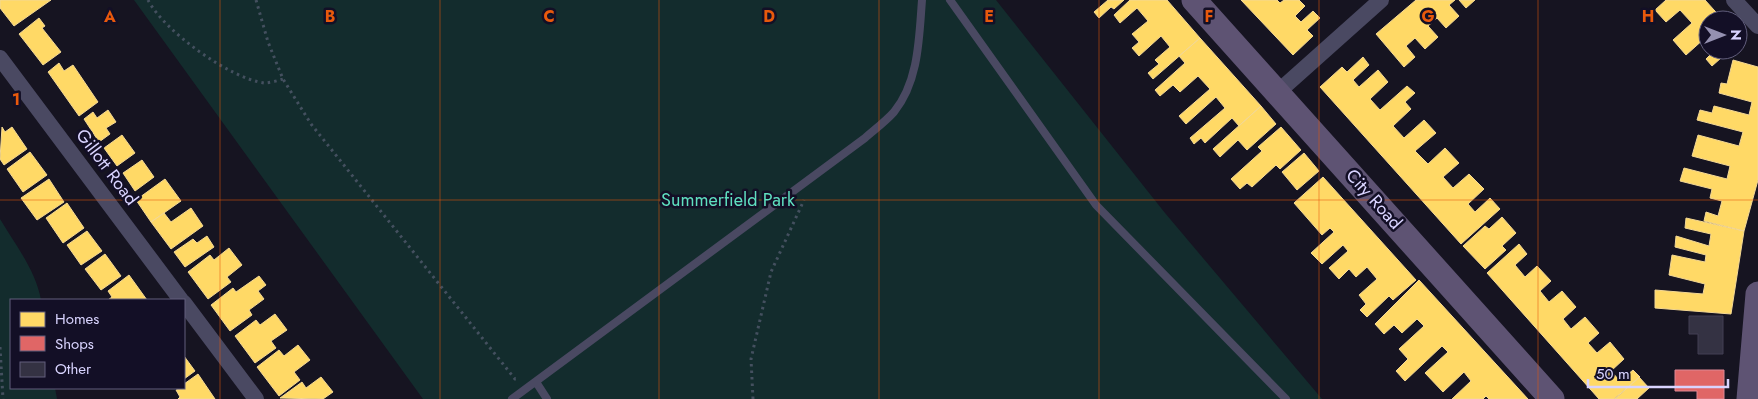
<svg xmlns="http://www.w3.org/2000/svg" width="1758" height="399" font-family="Jost,sans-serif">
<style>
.green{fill:#132c2d}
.homes{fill:#ffd966;stroke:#f4d894}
.shops{fill:#e06666;stroke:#de8794}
.building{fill:#343243;stroke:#433f54}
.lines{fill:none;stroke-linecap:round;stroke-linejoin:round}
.path{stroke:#44505f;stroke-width:3;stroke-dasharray:2.5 4;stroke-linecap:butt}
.service{stroke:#4a4962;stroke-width:8}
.minor{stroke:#4a4962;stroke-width:16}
.primary{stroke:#5e5373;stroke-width:25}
.grid{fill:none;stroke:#e8590c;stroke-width:1;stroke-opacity:0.55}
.labels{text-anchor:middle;stroke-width:5;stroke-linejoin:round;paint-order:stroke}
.street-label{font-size:18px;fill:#d9d4ff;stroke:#130f26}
.park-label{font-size:18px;fill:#5fe0c0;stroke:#130f26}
.grid-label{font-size:16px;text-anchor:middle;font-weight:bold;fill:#e8590c;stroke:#130f26;stroke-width:5;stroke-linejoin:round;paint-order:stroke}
</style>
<rect width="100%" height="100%" fill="#161421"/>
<path class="green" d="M134,0H996L1165,213L1322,399H423Z
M0,219C15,244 36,271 41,300H11V388H55L57,399H0Z"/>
<path class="homes" d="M0,0H51L14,26L0,8Z
M1108,0H1124L1114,9L1111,7L1099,18L1094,12Z
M1130,0H1167L1200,38L1153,79L1148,73L1159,64L1155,60L1170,47L1161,36L1139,56L1132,48L1139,42L1132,34L1148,21L1137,8L1120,23L1114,15Z
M1241,0H1277L1280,3L1284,0H1299L1305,6L1295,16L1301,22L1313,11L1320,18L1307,30L1313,36L1293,55Z
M1416,0H1455L1449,5L1459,16L1446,28L1437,18L1428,26L1438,37L1425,49L1415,38L1406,46L1415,57L1404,67L1376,34Z
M1459,0H1475L1466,8Z
M1666,0H1705L1723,20H1708V42L1705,38L1686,55L1673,40L1692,23L1680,10L1666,22L1655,10Z
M39,18L45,26L42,28L61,52L43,65L19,34Z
M1200,38L1261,106L1239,126L1232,118L1205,143L1201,138L1194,144L1190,138L1225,108L1216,97L1186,124L1179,116L1210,89L1198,76L1180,92L1173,85L1160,96L1155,90L1185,63L1179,56Z
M1715,50H1730L1712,66L1706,59Z
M1363,57L1369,65L1353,80L1359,87L1378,70L1388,82L1370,99L1380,110L1407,86L1415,93L1405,102L1411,109L1393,126L1404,138L1424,120L1436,133L1415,151L1428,164L1445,148L1459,163L1443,177L1453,188L1469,174L1484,189L1468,204L1475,212L1490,198L1500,209L1461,244L1320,87L1342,67L1347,72Z
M1733,60L1758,67V180L1744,231L1704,221L1706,212L1718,216L1722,201L1710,198L1712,189L1680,181L1684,168L1727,179L1730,166L1692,156L1698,135L1739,146L1743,132L1697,120L1700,110L1712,113L1714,106L1749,115L1752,102L1719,93L1721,83L1727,84Z
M59,63L64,71L73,65L98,102L79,116L48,72Z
M1261,106L1276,124L1247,150L1238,140L1220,157L1213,149Z
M108,110L116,122L106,128L110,134L99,142L84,119L93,112L97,118Z
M2,127L5,132L12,127L27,149L4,165L0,159Z
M1281,127L1301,150L1280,169L1276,165L1252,187L1247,183L1240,189L1231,179L1262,151L1258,147Z
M122,135L135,153L117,166L104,148Z
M30,152L47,175L23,192L7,169Z
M1304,153L1319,171L1297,190L1282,172Z
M142,160L154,177L135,191L123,173Z
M1323,177L1416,280L1393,300L1389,296L1367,317L1360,310L1366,304L1359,295L1377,279L1367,267L1356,277L1349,269L1339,279L1329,268L1348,251L1343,245L1322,264L1311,253L1334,232L1330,228L1322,235L1294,203Z
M49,179L64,202L37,220L21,198Z
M165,179L181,201L151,222L136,200Z
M67,203L84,228L63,243L46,218Z
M191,208L203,226L171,249L151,222L164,213L171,222Z
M1502,217L1516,233L1502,246L1506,250L1485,269L1463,246L1485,226L1489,229Z
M1686,218L1744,231L1731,314L1655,308V290L1703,294L1705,284L1669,275L1672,255L1705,262L1706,255L1675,247L1676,236L1709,246L1711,234L1685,228Z
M87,231L102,251L81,265L67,245Z
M207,236L214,247L185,267L174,252L193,239L197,243Z
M1519,244L1527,254L1515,265L1525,277L1537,266L1551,281L1540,291L1549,302L1562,291L1576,307L1563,319L1571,329L1585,317L1599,333L1588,343L1597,353L1610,342L1624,359L1611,371L1620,381L1633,370L1640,377L1614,399H1599L1487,273Z
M229,248L242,265L227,277L231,282L208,299L188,272L210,255L214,260Z
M105,254L121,276L101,290L85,269Z
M129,275L147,300H108L112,297L108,291Z
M259,276L266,285L258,291L264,299L249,310L252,315L230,331L211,305L233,288L236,292Z
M1419,280L1528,399H1489L1486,396L1483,399H1452L1471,381L1464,372L1443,392L1425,373L1448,352L1442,346L1405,381L1396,371L1408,359L1399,349L1424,326L1417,319L1402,333L1394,325L1384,334L1375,324Z
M275,314L287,330L271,341L276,348L255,363L235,336L256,320L260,325Z
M298,345L310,360L294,372L300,380L279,396L257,367L279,350L284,356Z
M184,356L195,371L184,379Z
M198,374L215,399H178L180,397L176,390L184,388V384Z
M321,377L333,392L323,399L280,398L302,382L306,388Z
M1639,377L1649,388L1637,399H1615Z"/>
<path class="shops" d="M1675,370H1724V399H1697V391H1675Z"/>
<path class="building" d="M1689,316H1723V354H1698V334H1689Z"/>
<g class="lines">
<path class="path" d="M148,0C164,31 229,78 264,83C269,83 277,81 283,79
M256,0L268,42L283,79L311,124L515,379H519
M0,347L3,399
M753,399L751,359L771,272L804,200"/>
<path class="service" d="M950,0L1096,205L1286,399
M536,382L547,399
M512,399L865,138C874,130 885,122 894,112C919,81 919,38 922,0"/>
<path class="minor" d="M1734,0L1758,26
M0,58L181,300
M1278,92L1381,0
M184,303L256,399"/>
<path class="primary" d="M1194,0L1552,399
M1749,399L1758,294"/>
</g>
<path class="grid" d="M220,0V399M440,0V399M659,0V399M879,0V399M1099,0V399M1319,0V399M1538,0V399M0,200H1758"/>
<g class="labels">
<g class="street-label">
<text transform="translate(107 167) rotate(53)" y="6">Gillott Road</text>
<text transform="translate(1374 199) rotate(48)" y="6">City Road</text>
</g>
<g class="park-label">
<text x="728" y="206">Summerfield Park</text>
</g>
</g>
<g class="grid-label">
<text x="110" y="22">A</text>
<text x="330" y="22">B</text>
<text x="549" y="22">C</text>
<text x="769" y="22">D</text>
<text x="989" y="22">E</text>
<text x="1209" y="22">F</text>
<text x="1428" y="22">G</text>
<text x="1648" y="22">H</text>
<text x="16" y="105">1</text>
</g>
<rect x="10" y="299" width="175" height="90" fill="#130f26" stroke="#625e7d"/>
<rect x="20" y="312" width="25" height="15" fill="#ffd966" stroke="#625e7d"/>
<text x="55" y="324" font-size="15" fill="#d9d4ff">Homes</text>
<rect x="20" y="336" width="25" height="15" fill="#e06666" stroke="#625e7d"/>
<text x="55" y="349" font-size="15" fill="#d9d4ff">Shops</text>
<rect x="20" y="362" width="25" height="15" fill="#343243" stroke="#625e7d"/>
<text x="55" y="374" font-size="15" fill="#d9d4ff">Other</text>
<g transform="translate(1723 35) rotate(90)"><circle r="24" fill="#130f26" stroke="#625e7d"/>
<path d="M0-4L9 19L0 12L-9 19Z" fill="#9591b1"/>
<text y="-8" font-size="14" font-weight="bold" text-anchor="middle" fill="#d9d4ff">N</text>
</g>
<path d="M1588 379v8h140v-8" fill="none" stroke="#d9d4ff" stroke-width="2.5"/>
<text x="1596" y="379" font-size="15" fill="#d9d4ff" stroke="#130f26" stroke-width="4" paint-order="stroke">50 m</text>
</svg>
